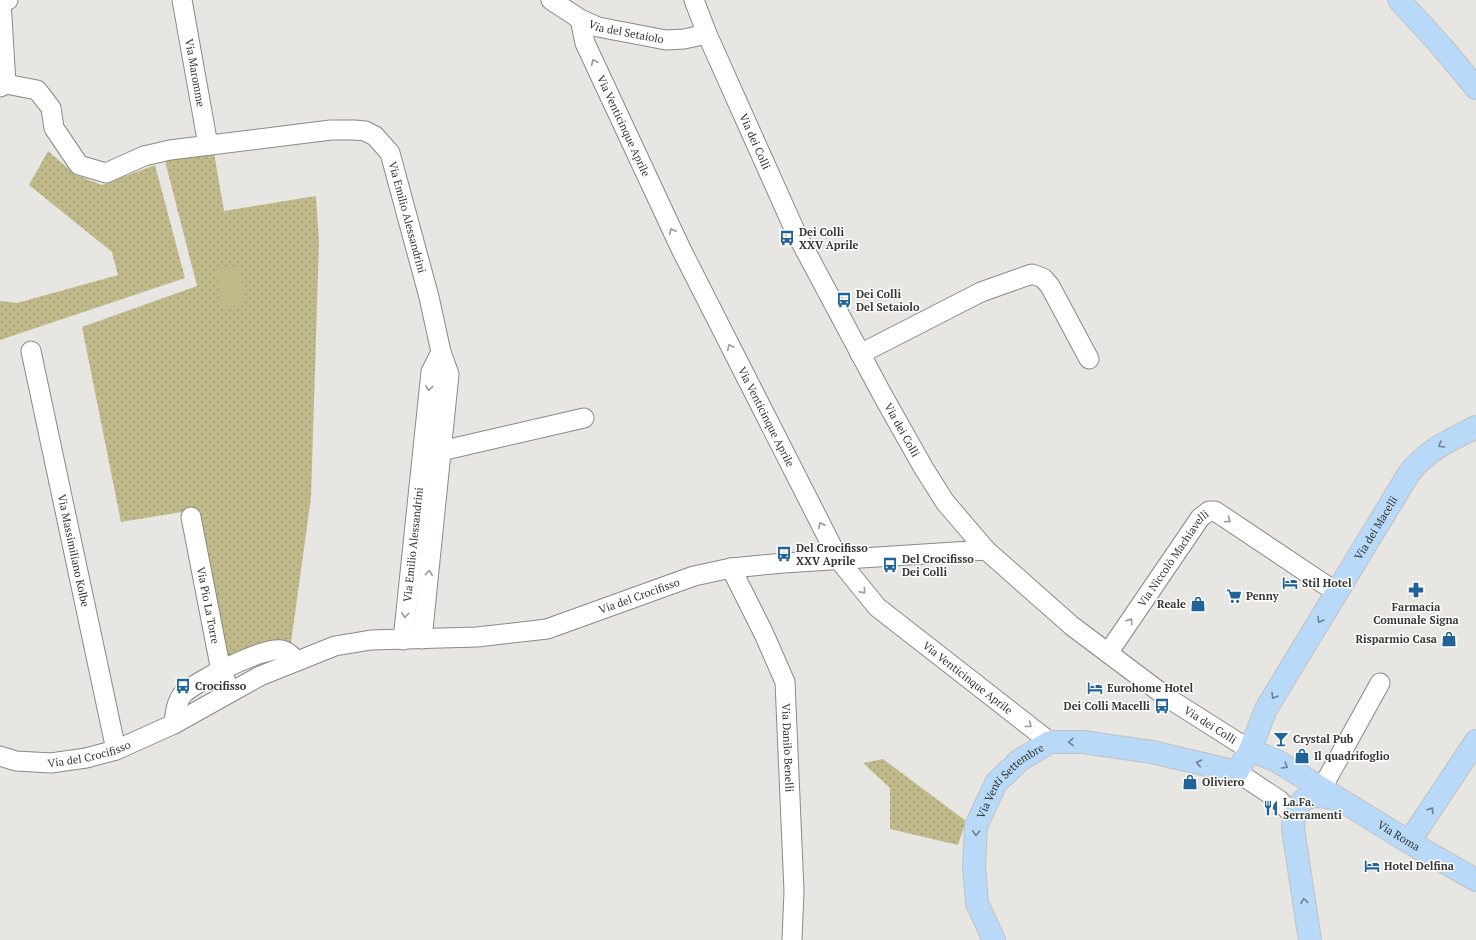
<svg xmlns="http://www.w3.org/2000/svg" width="1476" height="940" font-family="'PT Serif',serif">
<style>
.park{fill:url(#park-dots)}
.pitch{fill:#c0ba8a}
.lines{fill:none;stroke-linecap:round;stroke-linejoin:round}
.minor-casing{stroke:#898986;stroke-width:21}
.major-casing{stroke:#c2c2c2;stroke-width:24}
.minor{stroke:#fff;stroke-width:19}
.major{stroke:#b8d9f7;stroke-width:22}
.oneway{stroke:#9a9a99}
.oneway2{stroke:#707f8b}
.labels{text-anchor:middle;stroke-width:3;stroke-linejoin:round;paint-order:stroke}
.street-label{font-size:11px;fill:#353533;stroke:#fffffe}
.poi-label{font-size:11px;font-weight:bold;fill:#353533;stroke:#fffffe;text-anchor:start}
</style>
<defs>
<pattern id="park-dots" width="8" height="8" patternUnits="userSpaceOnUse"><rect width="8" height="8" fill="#c0ba8a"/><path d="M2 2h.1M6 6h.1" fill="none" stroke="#9d9871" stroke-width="1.8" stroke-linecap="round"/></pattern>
</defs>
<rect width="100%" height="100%" fill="#e7e6e3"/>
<path class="park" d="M48,151L76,175L102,185L155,165L185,278L0,340V301L17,303L118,275L112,252L29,185Z
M214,153L224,211L316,196L319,242L311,497L291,643L223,667L194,510L121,522L82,327L197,286L164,157Z
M883,759L966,821L958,845L890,829V788L863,763Z"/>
<path class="pitch" d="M240,266L245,305L221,308L217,269Z"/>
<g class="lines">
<g class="minor-casing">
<g id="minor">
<path id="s1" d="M182,0L208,145"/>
<path id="s2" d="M551,0L580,19L598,27L666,40L684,39L707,34"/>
<path id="s3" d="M694,0L707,34L796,233L883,396L923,467L945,502L986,550L1072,626L1168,698L1250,750"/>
<path id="s4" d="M580,19L585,43L681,249L839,560L877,607L1050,742"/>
<path d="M6,84L1,1L8,0"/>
<path id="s5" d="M0,87L6,84L37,90L51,108L54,128L79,165L106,173L144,156L170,150L331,130H354L365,131L375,136L390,153L429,297L441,352L449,374L422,639"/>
<path id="s6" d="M31,351L116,750"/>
<path d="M860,354L981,292L1012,281L1032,274L1043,278L1050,286L1089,359"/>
<path d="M430,450L441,451L584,418"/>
<path id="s7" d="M191,517L221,671L231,692"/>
<path id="s8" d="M731,568L764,634L785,682L794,891L792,940"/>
<path id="s9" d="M403,640L431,372L441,352"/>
<path id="s10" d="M1108,653L1200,518L1209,511H1215L1336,592"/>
<path d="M174,724C175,714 176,703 182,695C194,682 264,646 282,650C288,651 292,656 296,660"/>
<path id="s11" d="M0,756L16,761L51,763L86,758L116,750L174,724L260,676L335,646L371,640L477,637L547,629L694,576L731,568L784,563L986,550"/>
<path d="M1237,772L1279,800L1294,816"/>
<path d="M1322,788L1380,683"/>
</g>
</g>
<g class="major-casing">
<g id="major">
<path d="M1399,0L1443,48L1476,88"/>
<path id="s12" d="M1250,750L1277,761L1409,842L1476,880"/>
<path d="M1409,842L1476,741"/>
<path id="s13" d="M994,940L977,903L974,866L976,826L996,783L1020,760L1050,742H1083L1152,752L1237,772L1250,750L1266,709L1408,475C1425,451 1450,440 1476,427"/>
<path d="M1310,940L1293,829C1295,797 1307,792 1337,799"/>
</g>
</g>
<use href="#minor" class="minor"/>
<use href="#major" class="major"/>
</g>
<defs><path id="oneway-chevron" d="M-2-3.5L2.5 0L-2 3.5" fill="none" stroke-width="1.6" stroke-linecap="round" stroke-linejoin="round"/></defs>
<g class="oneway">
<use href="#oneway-chevron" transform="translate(594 62) rotate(-115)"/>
<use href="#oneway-chevron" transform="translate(672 231) rotate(-115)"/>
<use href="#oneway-chevron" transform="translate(730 347) rotate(-117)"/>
<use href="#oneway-chevron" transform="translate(429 388) rotate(96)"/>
<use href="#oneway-chevron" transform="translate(1228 520) rotate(34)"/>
<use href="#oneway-chevron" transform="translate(821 525) rotate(-117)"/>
<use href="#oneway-chevron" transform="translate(429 573) rotate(-84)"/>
<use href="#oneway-chevron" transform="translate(863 591) rotate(49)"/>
<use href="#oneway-chevron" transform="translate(405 615) rotate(96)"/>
<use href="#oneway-chevron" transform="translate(1130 621) rotate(-56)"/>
<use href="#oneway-chevron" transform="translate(1029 725) rotate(38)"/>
</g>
<g class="oneway2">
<use href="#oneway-chevron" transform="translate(1441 445) rotate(150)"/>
<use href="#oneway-chevron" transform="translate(1320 620) rotate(121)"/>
<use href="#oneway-chevron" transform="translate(1274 696) rotate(121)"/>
<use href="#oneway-chevron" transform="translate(1071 742) rotate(179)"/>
<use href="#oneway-chevron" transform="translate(1199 763) rotate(-167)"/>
<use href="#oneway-chevron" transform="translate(1285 766) rotate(31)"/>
<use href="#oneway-chevron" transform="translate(1431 810) rotate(-57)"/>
<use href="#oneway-chevron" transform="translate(976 833) rotate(93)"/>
<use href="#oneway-chevron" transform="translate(1304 901) rotate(-99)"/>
</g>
<defs>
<g id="bus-bare" transform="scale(1.2)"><path d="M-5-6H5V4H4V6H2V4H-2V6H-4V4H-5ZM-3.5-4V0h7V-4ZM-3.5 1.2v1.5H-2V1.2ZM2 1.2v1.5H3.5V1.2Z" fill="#1f6398" stroke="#fffffe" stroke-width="2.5" paint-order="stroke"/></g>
<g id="hotel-bare" transform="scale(1.2)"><path d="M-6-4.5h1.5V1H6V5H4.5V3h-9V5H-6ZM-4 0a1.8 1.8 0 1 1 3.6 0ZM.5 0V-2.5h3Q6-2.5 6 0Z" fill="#1f6398" stroke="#fffffe" stroke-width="2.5" paint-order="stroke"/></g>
<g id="pharmacy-bare" transform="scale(1.2)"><path d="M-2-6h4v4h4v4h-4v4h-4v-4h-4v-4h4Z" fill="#1f6398" stroke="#fffffe" stroke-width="2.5" paint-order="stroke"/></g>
<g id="supermarket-bare" transform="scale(1.2)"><path d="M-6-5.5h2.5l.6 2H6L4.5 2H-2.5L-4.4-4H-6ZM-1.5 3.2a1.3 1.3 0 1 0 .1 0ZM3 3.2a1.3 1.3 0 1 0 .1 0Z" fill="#1f6398" stroke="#fffffe" stroke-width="2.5" paint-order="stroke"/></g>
<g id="shop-bare" transform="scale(1.2)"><path d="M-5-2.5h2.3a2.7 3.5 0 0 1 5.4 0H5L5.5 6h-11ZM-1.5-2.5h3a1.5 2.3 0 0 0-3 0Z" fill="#1f6398" stroke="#fffffe" stroke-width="2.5" paint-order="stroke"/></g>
<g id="bar-bare" transform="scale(1.2)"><path d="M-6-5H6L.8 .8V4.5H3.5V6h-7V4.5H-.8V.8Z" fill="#1f6398" stroke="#fffffe" stroke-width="2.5" paint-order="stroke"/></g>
<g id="restaurant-bare" transform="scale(1.2)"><path d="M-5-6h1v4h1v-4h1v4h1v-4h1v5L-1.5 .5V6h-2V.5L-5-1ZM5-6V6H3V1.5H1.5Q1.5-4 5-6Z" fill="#1f6398" stroke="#fffffe" stroke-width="2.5" paint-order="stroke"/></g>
</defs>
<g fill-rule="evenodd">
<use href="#bus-bare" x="787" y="238"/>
<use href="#bus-bare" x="844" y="300"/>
<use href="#bus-bare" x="784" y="554"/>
<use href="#bus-bare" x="890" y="565"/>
<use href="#hotel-bare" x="1290" y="583"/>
<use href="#pharmacy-bare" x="1416" y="590"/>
<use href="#supermarket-bare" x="1234" y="596"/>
<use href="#shop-bare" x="1198" y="604"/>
<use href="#shop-bare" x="1449" y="639"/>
<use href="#bus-bare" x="183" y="686"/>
<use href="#hotel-bare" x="1095" y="688"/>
<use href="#bus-bare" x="1162" y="706"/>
<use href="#bar-bare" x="1281" y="739"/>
<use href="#shop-bare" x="1302" y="756"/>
<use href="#shop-bare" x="1190" y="782"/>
<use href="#restaurant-bare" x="1271" y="808"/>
<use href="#hotel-bare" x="1372" y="866"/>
</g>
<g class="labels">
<g class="street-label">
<text dy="4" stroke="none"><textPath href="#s2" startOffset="83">Via del Setaiolo</textPath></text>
<text dy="4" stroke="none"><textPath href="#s1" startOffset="74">Via Maromme</textPath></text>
<text dy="4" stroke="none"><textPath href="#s4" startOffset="116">Via Venticinque Aprile</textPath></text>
<text dy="4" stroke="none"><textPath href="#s3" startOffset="154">Via dei Colli</textPath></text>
<text dy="4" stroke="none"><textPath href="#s5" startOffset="519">Via Emilio Alessandrini</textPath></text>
<text dy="4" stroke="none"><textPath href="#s4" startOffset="440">Via Venticinque Aprile</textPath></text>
<text dy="4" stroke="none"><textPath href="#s3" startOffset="478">Via dei Colli</textPath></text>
<text dy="4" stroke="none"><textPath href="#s13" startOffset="705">Via dei Macelli</textPath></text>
<text dy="4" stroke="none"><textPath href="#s9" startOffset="96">Via Emilio Alessandrini</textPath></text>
<text dy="4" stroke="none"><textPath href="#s6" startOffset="204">Via Massimiliano Kolbe</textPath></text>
<text dy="4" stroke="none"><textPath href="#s10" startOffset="115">Via Niccolò Machiavelli</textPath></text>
<text dy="4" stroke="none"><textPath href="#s11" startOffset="672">Via del Crocifisso</textPath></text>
<text dy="4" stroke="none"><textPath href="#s7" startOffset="90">Via Pio La Torre</textPath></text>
<text dy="4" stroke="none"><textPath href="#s4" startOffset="776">Via Venticinque Aprile</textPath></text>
<text dy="4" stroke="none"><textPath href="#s3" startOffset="910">Via dei Colli</textPath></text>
<text dy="4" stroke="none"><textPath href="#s8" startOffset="192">Via Danilo Benelli</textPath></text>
<text dy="4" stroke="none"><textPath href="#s11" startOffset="91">Via del Crocifisso</textPath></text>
<text dy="4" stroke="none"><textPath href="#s13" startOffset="176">Via Venti Settembre</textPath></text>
<text dy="4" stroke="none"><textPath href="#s12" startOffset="172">Via Roma</textPath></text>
</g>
<g class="poi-label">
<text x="799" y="236">Dei Colli<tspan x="799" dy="13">XXV Aprile</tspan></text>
<text x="856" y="298">Dei Colli<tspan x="856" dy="13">Del Setaiolo</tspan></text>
<text x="796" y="552">Del Crocifisso<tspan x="796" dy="13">XXV Aprile</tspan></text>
<text x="902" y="563">Del Crocifisso<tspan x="902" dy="13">Dei Colli</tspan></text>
<text x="1302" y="587">Stil Hotel</text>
<text x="1246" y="600">Penny</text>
<text x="1186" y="608" text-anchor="end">Reale</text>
<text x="1416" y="611" text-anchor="middle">Farmacia<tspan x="1416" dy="13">Comunale Signa</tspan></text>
<text x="1437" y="643" text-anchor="end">Risparmio Casa</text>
<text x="195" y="690">Crocifisso</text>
<text x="1107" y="692">Eurohome Hotel</text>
<text x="1150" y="710" text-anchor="end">Dei Colli Macelli</text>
<text x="1293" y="743">Crystal Pub</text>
<text x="1314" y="760">Il quadrifoglio</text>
<text x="1202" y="786">Oliviero</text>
<text x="1283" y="806">La.Fa.<tspan x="1283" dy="13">Serramenti</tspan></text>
<text x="1384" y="870">Hotel Delfina</text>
</g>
</g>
</svg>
